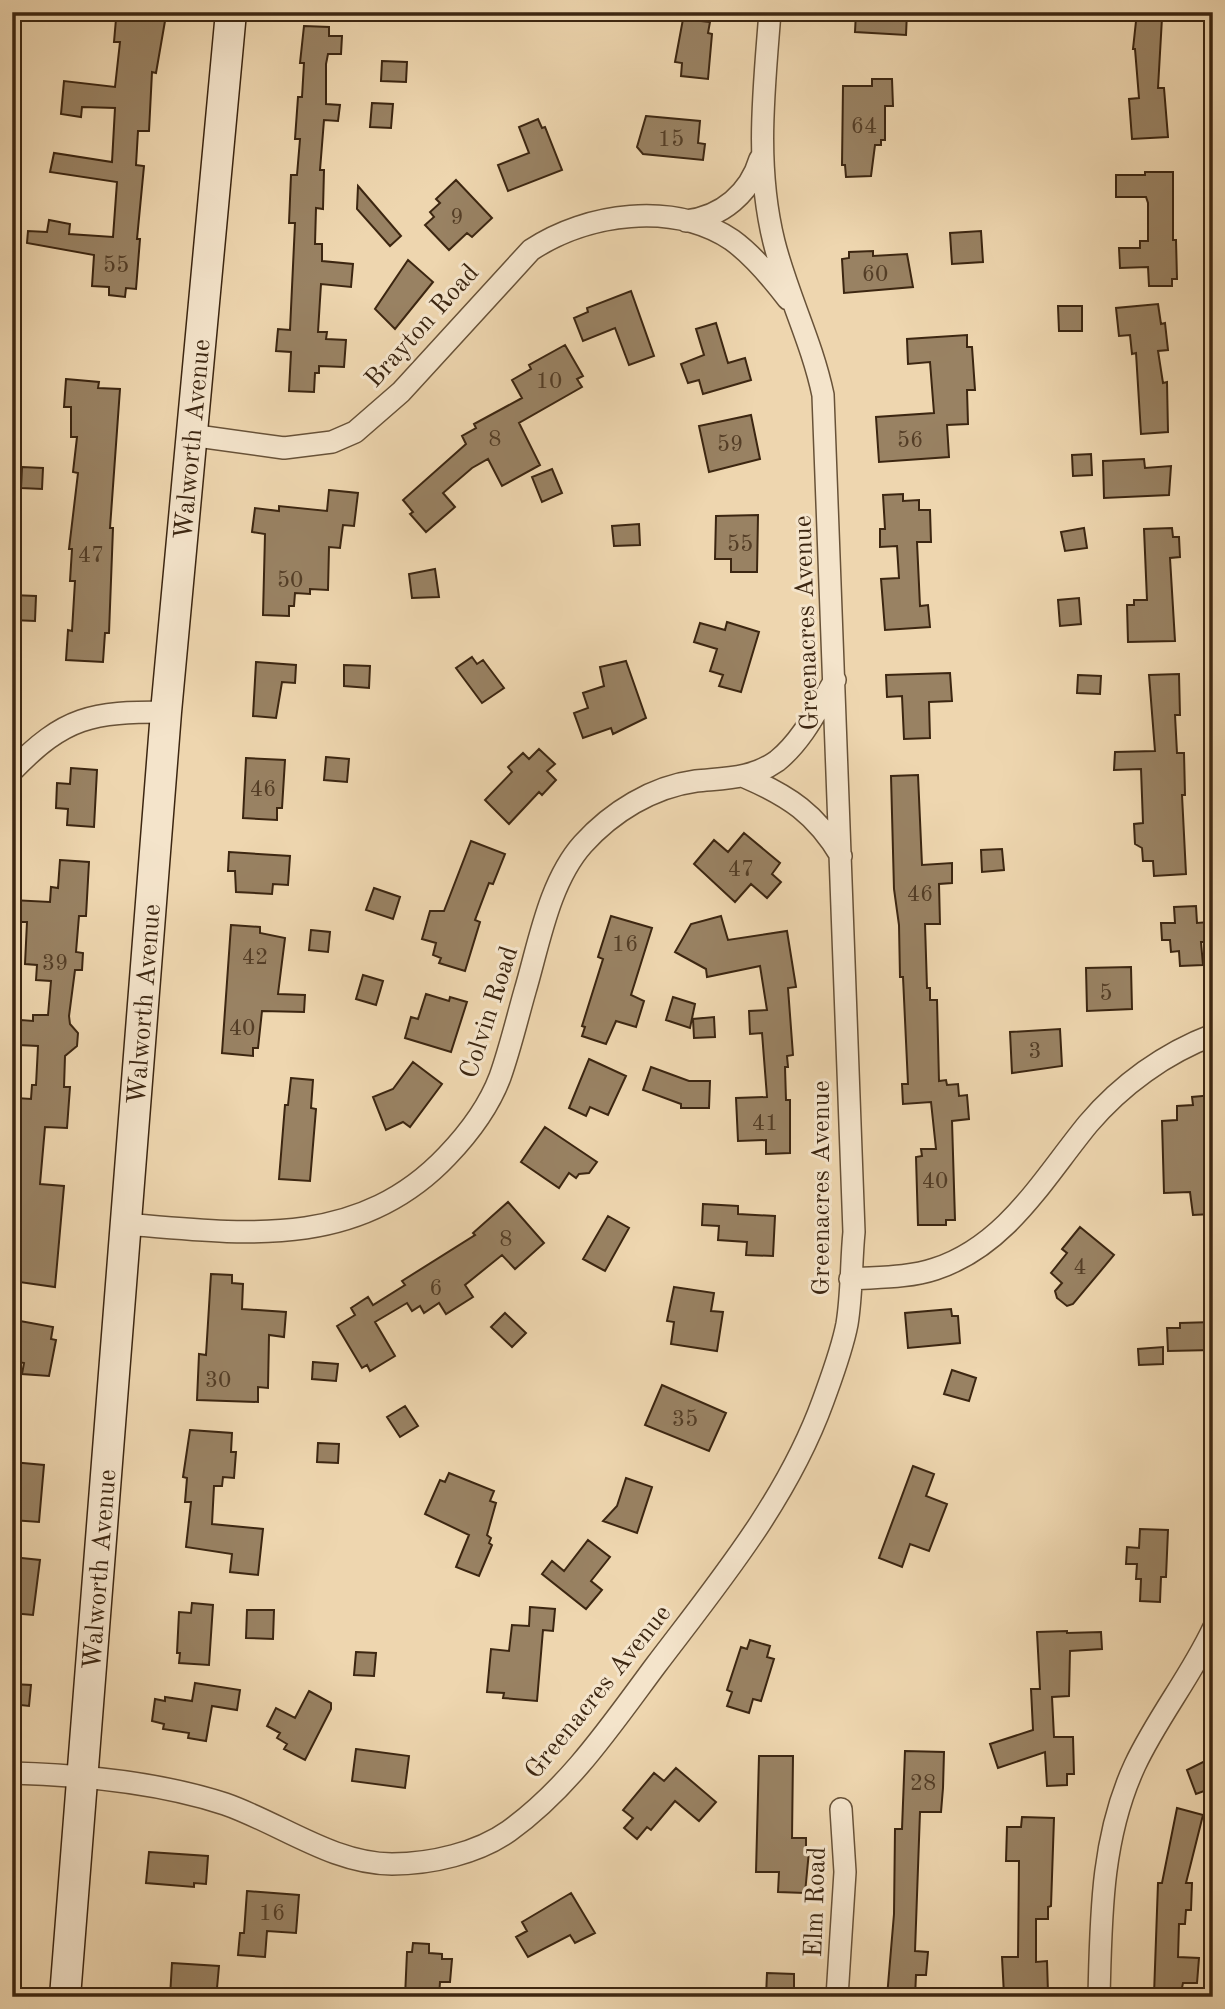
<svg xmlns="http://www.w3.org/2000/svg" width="1225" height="2009" font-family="'Old Standard TT',serif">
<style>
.building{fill:#998263;stroke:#3c2611;stroke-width:2}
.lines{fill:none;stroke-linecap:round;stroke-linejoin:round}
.street-casing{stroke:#685238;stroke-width:24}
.secondary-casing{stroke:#3c2611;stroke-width:33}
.street{stroke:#f4e4cb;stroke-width:21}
.secondary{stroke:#f4e4cb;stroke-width:30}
.labels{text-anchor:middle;stroke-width:6;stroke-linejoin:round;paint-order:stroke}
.number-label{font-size:23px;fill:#533d26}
.street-label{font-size:26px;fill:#3c2611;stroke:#f4e4cb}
</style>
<rect width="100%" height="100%" fill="#eed6af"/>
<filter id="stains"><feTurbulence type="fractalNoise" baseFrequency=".00286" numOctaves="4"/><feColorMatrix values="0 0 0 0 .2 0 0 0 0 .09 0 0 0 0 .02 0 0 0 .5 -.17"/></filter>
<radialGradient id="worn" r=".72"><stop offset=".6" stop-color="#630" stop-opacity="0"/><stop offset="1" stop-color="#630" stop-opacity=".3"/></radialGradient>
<path class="building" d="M856,12H907L906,35L855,32Z
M1137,12H1160L1162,18L1158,88H1164L1168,137L1132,139L1129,99L1139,98L1135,49H1133Z
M140,18L165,21L156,73L152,72L149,131H138L136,165L144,166L137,239H140L136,289L126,288L125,297L109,295V287L92,286L94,255L27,243L28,231L47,232L49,220L70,224L69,234L113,237L117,182L50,172L54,153L112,162L115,108L82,107L81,117L61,114L64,81L115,87L120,42H114L116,19L140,21Z
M683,19L710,22L708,33L712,34L708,79L681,76L682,63L675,62Z
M304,26L329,27V36H342L341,54H328L326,64V104L340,105L338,121L324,120L320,170H324L323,209L316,208L315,244H322V261L353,264L351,287L321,284L318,332H327L326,339L346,340L344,367L319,366V373H315L314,392L289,391L291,352L276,351L278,329L290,330L295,223H289L291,175H297L300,139H295L298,97H302L304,63H300Z
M382,61L407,62L406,82L381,81Z
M872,79H892L893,106H885V140H881V145H875L871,176L846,177L845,165H842L843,86H872Z
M372,103L393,104L391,128L370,127Z
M646,116L700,121L698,143L705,144L703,160L643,154L637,147Z
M538,119L542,128L545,127L562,170L508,191L498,165L529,153L519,127Z
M1145,172H1173V240H1176L1177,279H1172V286H1149L1148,267L1120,268L1119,248H1140V241H1148V203L1146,197H1116V175H1145Z
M456,180L492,218L472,237L467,233L449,250L425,225L434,217L430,212L440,203L436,199Z
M358,186L401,236L390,246L357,209Z
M981,231L983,262L952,264L950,233Z
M873,251V256L907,254L913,287L844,293L842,259L849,258V252Z
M408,260L433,282L395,329L375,309Z
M631,291L654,356L629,365L615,328L583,341L574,318L588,312L587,308Z
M1158,304L1161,324L1165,323L1168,350L1158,351L1163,383L1167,382L1168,432L1141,434L1136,353L1132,354L1130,335L1119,336L1116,308Z
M1058,306H1082V331H1059Z
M716,323L728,363L745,358L751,380L703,394L699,380L688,383L681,364L704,355L696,329Z
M967,335V347H972L975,390H967L968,424L947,425L949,457L879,462L876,417L934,413L930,362L908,364L907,339Z
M565,345L583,376L577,379L582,387L519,423L540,465L502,486L488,459L472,468L443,493L455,507L426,532L410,514L413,512L403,500L466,444L462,436L476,428L474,424L522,398L512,380L531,369L529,365Z
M66,379L99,382L98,388L120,389L110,528H113L109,633H105L103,662L66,660L68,630L72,631L75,581H70L72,549H69L78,473L73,472L77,437H71V407H64Z
M751,415L760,459L709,472L699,426Z
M1091,454L1092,475L1073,476L1072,455Z
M1144,459L1145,468L1171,466L1169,495L1104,498L1103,461Z
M22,467L43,468L42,489L21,488Z
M552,469L562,493L542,502L532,477Z
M329,490L358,493L354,526L343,525L340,548L329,547L328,590L310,589V594L295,593L294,606H289V616L263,615L265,534L252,532L255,508L279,511V506L327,511Z
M903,494V501L919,500V510H930L931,542H917L920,606L928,605L930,627L885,630L881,579L899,578L897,546L880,547V529H885L883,495Z
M758,515L757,572H731V559H715L716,516Z
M639,524L640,545L614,546L612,526Z
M1084,528L1087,548L1065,551L1061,532Z
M1172,528L1173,537H1179L1180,557L1170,558L1175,641L1128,642L1127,605H1134V600H1147L1144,529Z
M435,569L439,597L412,598L409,574Z
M12,595L36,596L35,621L12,620Z
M1079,598L1081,624L1060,626L1058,600Z
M727,622L759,632L741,692L719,686L723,675L710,671L717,649L694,642L700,623L725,630Z
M472,657L477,664L483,660L504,688L482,703L456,668Z
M626,661L646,718L613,734L611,728L583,738L574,713L588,708L583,693L604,686L600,667Z
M256,662L296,665L295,683L282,682L276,718L253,716Z
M344,665L370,666L369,688L344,686Z
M950,673L952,701L929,702L930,738L904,739L902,696L887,697L886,675Z
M1179,674L1180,715H1175L1177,753H1184L1185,795H1182L1186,874L1154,876L1153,861H1143L1142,848L1135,844L1134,824L1143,823L1141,769L1114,770L1115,752L1155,751L1149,675Z
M1078,675L1101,676L1100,694L1077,693Z
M539,749L555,764L547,771L556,780L542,795L539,792L509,824L485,800L512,772L508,767L523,753L529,759Z
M326,757L349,759L347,782L324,780Z
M246,758L285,760L282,808H277V820L243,818Z
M71,768L97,770L94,827L67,825L68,809L56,808L57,783L70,784Z
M918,775L922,865L952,863V883L939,884L940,924H925L927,988H930V1000H937L939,1081L946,1080L947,1085L958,1084L959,1096L967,1095L969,1119L952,1121L955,1220H946V1225H918L916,1157L922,1156L921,1149H936L931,1102L903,1104L902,1084H908L903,977H900L899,925L894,889L891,776Z
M744,833L780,863L772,874L781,882L767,898L751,884L735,902L694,864L714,840L728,852Z
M471,841L505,854L493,884L489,883L475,920L480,922L465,971L439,963L441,958L433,955L436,943L422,939L430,911H444Z
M1002,849L1004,870L982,872L981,850Z
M229,852L290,856L288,885L273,884L272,894L236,892L235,871H228Z
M60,860L89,862L86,916H79L76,952L83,953L82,970H75L69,1016L70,1024L78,1033L77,1046L65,1056L64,1087H70L67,1128L45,1127L40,1184L64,1186L55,1287L12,1281L14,1252L19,1253L21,1211L12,1206L17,1098L31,1099L32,1085H36L38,1046L19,1045L21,1020L33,1021V1015H48L51,981L36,980L37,965L25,964L27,922H12V900L50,902L51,887L58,888Z
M374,888L400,897L393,919L366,910Z
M1196,906L1197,923L1209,922L1211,942H1201L1203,965L1180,966L1179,951L1171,952L1170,940H1162L1161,923H1175L1174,907Z
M611,916L652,928L631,995L644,1001L636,1027L616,1021L606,1044L582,1036L585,1027L582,1026L603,959L598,957Z
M721,916L728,940L787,931L796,987L788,988L793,1055L787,1056L788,1067H785L786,1100H790V1153L766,1154V1140L738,1141L736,1098L767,1097L762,1033L750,1034L749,1011L767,1010L760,966L707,977L706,969L675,952L691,924Z
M231,925L260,927V933L285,938L278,994L305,995L304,1012L262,1011L258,1048H253V1056L222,1053Z
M311,930L330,932L328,952L309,950Z
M1131,967L1132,1009L1087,1011L1086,968Z
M363,975L383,981L376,1005L356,999Z
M426,994L449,1001L450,997L467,1002L451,1052L405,1038L411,1017L418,1019Z
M673,997L695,1004L690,1028L666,1020Z
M714,1017L715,1037L694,1038L693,1019Z
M1060,1029L1062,1066L1012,1073L1010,1032Z
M589,1059L626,1076L608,1115L590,1107L586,1116L569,1108Z
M413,1062L442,1084L410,1127L403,1122L386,1130L373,1097L393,1089Z
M651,1067L689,1081H710L709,1108H681V1104L643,1090Z
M291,1078L313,1080L311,1108L316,1109L310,1181L279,1179L285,1105H288Z
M1213,1095L1212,1214L1193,1215L1190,1192L1164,1193L1162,1121L1177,1120V1106L1193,1105L1192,1097Z
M545,1127L597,1162L589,1173L579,1174L576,1178L569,1173L559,1188L521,1162Z
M508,1202L544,1243L515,1269L502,1255L465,1285L473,1297L446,1314L439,1303L424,1313L420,1306L412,1311L407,1303L375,1322L395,1356L370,1371L367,1365L362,1368L337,1326L355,1315L351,1308L368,1297L373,1305L405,1285L402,1281L475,1235L473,1233Z
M703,1204L738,1206V1214L775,1216L773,1256L746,1255L747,1242L718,1240L719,1226L702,1225Z
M608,1216L629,1228L605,1271L583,1259Z
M1080,1227L1114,1255L1073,1304L1067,1306L1057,1298L1055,1291L1062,1283L1051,1273L1067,1253L1062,1249Z
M211,1274L232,1275V1283L243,1284L242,1309L286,1312L284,1337L269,1335L268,1388L258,1387V1402L197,1400L199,1354L206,1355Z
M674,1287L714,1293L711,1311L723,1312L717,1351L671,1344L674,1322L667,1321Z
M951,1309L952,1316H958L960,1343L908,1348L905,1313Z
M505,1313L526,1333L512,1347L491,1327Z
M20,1321L53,1327L51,1339L56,1340L49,1376L22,1374L24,1363L13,1361Z
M1213,1322V1350L1168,1351L1167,1328H1180V1323Z
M1163,1347V1364L1139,1365L1138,1349Z
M313,1362L338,1364L336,1381L312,1379Z
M952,1370L976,1378L969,1401L944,1394Z
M662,1385L726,1413L709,1451L645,1425Z
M405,1406L418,1426L400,1437L387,1417Z
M190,1430L232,1433L231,1452H236L234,1478L223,1477L222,1486H214L212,1524L263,1529L258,1575L230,1572L232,1554L186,1547L191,1502H185L187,1478L183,1477Z
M318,1443L339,1444L338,1463L317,1462Z
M12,1462L44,1465L39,1522L12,1520Z
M913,1466L934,1474L926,1496L947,1504L929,1551L910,1544L902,1567L879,1558Z
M449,1473L494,1491L490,1501L496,1503L487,1535L491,1538L489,1543L492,1545L479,1576L456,1567L469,1535L425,1514L440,1480L445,1482Z
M626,1478L652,1487L637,1533L603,1521L617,1506Z
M1140,1529L1168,1530L1166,1577H1161L1160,1602L1140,1601L1141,1579H1136L1137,1564H1126L1127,1547L1139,1548Z
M588,1540L610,1557L591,1581L602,1590L586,1609L542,1574L552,1561L564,1571Z
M12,1557L40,1560L33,1615L12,1613Z
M192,1603L213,1605L209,1665L179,1663L180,1653H177L179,1612L191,1613Z
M530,1607L555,1609L553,1631L543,1630L537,1701L503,1698L504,1693L487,1692L491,1649L509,1651L512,1625L529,1626Z
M247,1610H274L273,1639L246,1638Z
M1067,1631V1633L1101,1632L1102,1649L1070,1651L1069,1696L1052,1697L1054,1737H1073L1074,1774H1067V1785L1047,1786L1045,1752L998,1768L990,1744L1033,1730L1031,1689H1040L1037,1632Z
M750,1640L770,1646L767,1657L774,1659L761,1701L753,1699L749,1713L727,1706L732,1692L727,1690L741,1647L747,1649Z
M356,1652L376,1653L374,1676L354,1675Z
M195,1683L240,1690L237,1710L212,1706L206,1741L188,1738L189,1733L163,1729L164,1724L152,1721L155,1699L165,1701V1697L192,1701Z
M12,1684L31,1685L29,1706L12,1704Z
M309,1691L331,1703V1709L305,1760L284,1749L287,1744L277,1738L280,1733L267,1726L276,1708L295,1718Z
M356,1749L409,1756L405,1788L352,1781Z
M905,1751L944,1752L943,1788L941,1812H920L915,1951L928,1952L926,1975H916L915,1997H887L894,1914L895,1829H902Z
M759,1756H793L792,1838H806V1851H809L805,1893L778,1892L779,1872H756Z
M1213,1757V1810H1212L1204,1791L1196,1794L1187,1770Z
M676,1768L716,1802L699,1821L675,1801L651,1830L647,1827L637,1839L624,1828L633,1818L623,1810L654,1773L664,1781Z
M1177,1808L1203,1815L1186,1883H1192L1191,1910H1186L1185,1924H1179L1178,1957L1199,1958L1197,1983H1183L1180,1997H1158L1154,1995L1158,1883H1162Z
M1022,1817L1054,1818L1051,1906L1048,1907V1919H1036V1962L1047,1961L1048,1993L1004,1995L1002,1957H1018L1019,1861H1006L1007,1827H1021Z
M149,1852L208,1856L206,1884L194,1883V1887L146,1883Z
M247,1891L299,1895L296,1933L267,1931L265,1957L238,1955L240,1933H244Z
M571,1893L595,1933L575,1943L570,1935L528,1957L516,1937L527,1931L522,1922Z
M413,1943L429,1944V1953L442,1954V1959H452L450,1982H440L439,1997H405L407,1952H412Z
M172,1963L219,1966L217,1988H213L212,1997H170Z
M767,1973L794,1974V1997H766Z"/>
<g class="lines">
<g class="street-casing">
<path id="street" d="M686,221C722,217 750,193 760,159
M190,435L284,448L332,442L355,432L401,392L531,250C587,213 673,201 732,240C754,256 772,278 788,299
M12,771C65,716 92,712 166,712
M745,777C789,796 816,814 841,856
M126,1224C243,1234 358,1250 447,1156C469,1133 489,1106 500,1077C510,1049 517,1019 525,991C539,944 549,882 583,844C612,812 652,787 696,781C725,778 752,779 777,761C803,740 818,708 835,680
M850,1279C878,1277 908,1278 935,1269C1006,1246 1043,1179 1088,1124C1121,1085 1165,1053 1213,1035
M12,1773C83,1775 158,1782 225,1804C280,1823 333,1864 392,1864C431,1864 478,1853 509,1831C570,1787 612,1724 656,1665C719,1582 787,1500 823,1401C832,1376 842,1350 847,1324C852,1294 851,1262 854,1232L823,395C812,342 787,294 774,242C755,165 764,90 770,12
M837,1997L845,1872L841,1809
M1099,1997C1101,1917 1101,1838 1135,1765C1157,1718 1191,1676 1213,1629"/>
</g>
<g class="secondary-casing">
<g id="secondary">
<path id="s1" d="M65,1997L166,712L231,12"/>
</g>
</g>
<use href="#street" class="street"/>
<use href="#secondary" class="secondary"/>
</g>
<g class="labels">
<g class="number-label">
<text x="864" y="133">64</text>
<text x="671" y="146">15</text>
<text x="457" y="224">9</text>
<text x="116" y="272">55</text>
<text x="875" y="281">60</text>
<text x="549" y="388">10</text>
<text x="495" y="446">8</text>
<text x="910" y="447">56</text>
<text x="730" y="451">59</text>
<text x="740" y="551">55</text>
<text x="91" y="562">47</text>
<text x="290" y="587">50</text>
<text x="263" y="796">46</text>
<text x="741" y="876">47</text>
<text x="920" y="901">46</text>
<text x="625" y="951">16</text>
<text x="255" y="964">42</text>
<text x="55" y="970">39</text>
<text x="1106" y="1000">5</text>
<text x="242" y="1035">40</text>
<text x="1035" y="1058">3</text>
<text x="765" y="1130">41</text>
<text x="935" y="1188">40</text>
<text x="506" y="1246">8</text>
<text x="1080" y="1274">4</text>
<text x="436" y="1295">6</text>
<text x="218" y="1387">30</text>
<text x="685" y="1426">35</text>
<text x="923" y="1790">28</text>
<text x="272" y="1920">16</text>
</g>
<g class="street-label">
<text transform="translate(421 325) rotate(-48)" y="9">Brayton Road</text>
<text dy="9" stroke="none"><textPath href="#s1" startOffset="1563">Walworth Avenue</textPath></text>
<text transform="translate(805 623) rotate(-92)" y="9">Greenacres Avenue</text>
<text dy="9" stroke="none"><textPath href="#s1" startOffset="996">Walworth Avenue</textPath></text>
<text transform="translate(488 1012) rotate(-72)" y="9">Colvin Road</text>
<text transform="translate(820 1188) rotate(-90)" y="9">Greenacres Avenue</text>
<text dy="9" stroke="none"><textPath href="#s1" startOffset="429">Walworth Avenue</textPath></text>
<text transform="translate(597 1691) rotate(-51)" y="9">Greenacres Avenue</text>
<text transform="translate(814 1902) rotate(-88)" y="9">Elm Road</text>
</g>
</g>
<rect width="1225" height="2009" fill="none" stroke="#eed6af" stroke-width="42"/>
<rect x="14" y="14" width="1197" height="1981" fill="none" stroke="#3c2611" stroke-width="3.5"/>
<rect x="21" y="21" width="1183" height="1967" fill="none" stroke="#3c2611" stroke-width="2"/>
<rect width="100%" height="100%" filter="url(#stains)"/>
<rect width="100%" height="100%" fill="url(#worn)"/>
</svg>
